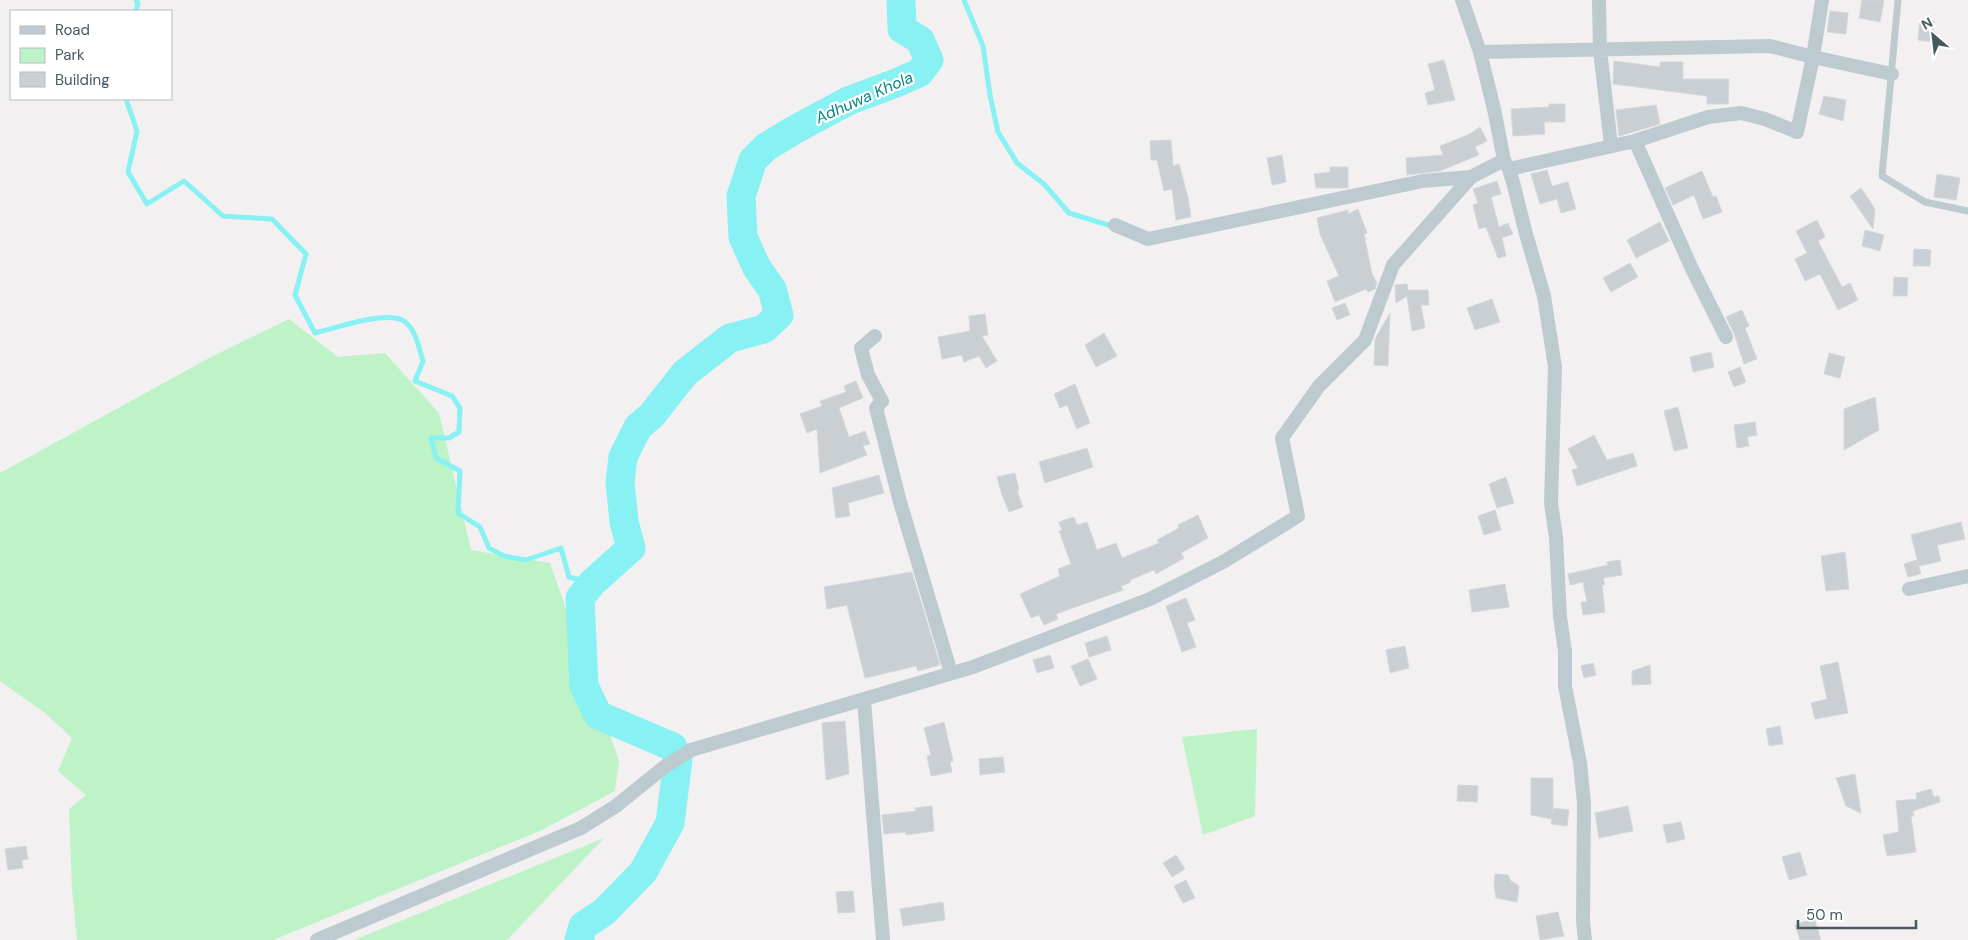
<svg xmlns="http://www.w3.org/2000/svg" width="1968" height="940" font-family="'DM Sans',sans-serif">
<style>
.green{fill:#bdf3c7}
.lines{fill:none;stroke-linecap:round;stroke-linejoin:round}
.stream{stroke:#87f1f3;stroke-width:5}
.river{stroke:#87f1f3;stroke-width:29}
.building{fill:#cacfd3;stroke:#d4d8dc}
.service{stroke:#bdcbd1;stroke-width:7}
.minor{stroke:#bdcbd1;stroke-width:14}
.labels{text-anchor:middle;stroke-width:4.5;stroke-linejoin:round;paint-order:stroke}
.water-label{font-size:16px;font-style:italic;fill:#068486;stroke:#fff}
</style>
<rect width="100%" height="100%" fill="#f3f0f1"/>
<path class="green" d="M289,319L338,357L385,353L439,413L471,550L550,563L619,761L615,791L542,830L273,940H77L72,890L69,809L86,795L58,771L72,738L45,713L0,681V473L211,357Z
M1257,729L1255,816L1203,835L1182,737Z
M604,838L507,940H354Z"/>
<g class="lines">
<path class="stream" d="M136,0L138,3L136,11
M964,0L983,46L990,95L998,132L1017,163L1044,184L1069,213L1111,226
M126,99L137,131L128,172L147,204L184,181L223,216L272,219L306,254L295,295L315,333C335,328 384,311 402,320C415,326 419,348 423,361L415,381L452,396L460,408L459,432L449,438H431L436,458L460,471L458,513L480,527L489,548L504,556L526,560L561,548L569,577L592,583"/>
<path class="river" d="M579,940L583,926L604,912L643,872L670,823L678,759L673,747L598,715L584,686L580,598L592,583L631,548L624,522L620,482L623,457L638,427L652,415L685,373L730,338L764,329L779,315L772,289L757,268L743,237L741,196L753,160L766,147L794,130L848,101L896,83L919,73L929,60L920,40L902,29L901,0"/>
</g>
<path class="building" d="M1862,0H1884L1880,22L1859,18Z
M1830,11L1848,13L1846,34L1827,32Z
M1920,19L1934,21L1932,42L1918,40Z
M1444,60L1455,100L1428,105L1425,93L1435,90L1428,64Z
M1614,61L1660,67V62H1683V79H1729L1728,104H1707V96L1613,84Z
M1824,96L1846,100L1843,121L1819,114Z
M1549,104H1565V122H1544L1545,134L1513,136L1511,109L1549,107Z
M1656,105L1660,124L1619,136L1616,110Z
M1480,127L1487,141L1475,147L1479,155L1440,171L1407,175L1406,158L1443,155L1440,146L1470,134Z
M1171,140L1173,166L1179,164L1188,198L1191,217L1176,220L1172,189L1164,191L1157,160H1151L1150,141Z
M1282,155L1286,182L1272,185L1267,158Z
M1330,167H1348V188H1316L1314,174L1330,172Z
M1547,170L1552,186L1568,182L1576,209L1561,213L1557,199L1540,204L1531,174Z
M1702,171L1713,197L1716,196L1722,212L1703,219L1694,195L1673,205L1665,188Z
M1937,174L1960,178L1956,200L1934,197Z
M1497,181L1501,194L1491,197L1499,227L1508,223L1513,234L1502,238L1506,256L1498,258L1486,227L1479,229L1473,205L1478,203L1473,189Z
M1861,188L1875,209L1873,229L1850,196Z
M1358,209L1367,233L1364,234L1372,274L1377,283L1375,289L1368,292L1366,289L1335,302L1327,281L1339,276L1320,234L1317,218L1348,210V214Z
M1817,220L1825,237L1818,241L1842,287L1850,283L1858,300L1838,310L1820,274L1805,281L1795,259L1807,253L1796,231Z
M1660,222L1669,241L1636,258L1627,240Z
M1865,230L1884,235L1880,251L1862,246Z
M1914,249L1931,250L1930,266H1913Z
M1630,263L1638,277L1611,292L1603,278Z
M1894,277L1908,278L1907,296H1893Z
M1407,284L1408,290H1428L1429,305H1421L1425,328L1412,331L1407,296L1396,303L1395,285Z
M1492,299L1500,322L1475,330L1467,308Z
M1345,303L1350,315L1337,320L1332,308Z
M1742,310L1749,326L1745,328L1757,359L1744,364L1734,333L1726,317Z
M1390,313L1388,366L1374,365L1375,339Z
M985,314L988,335L982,336L997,361L986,368L979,356L964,362L962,355L942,359L938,337L970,331L969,316Z
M1104,333L1117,356L1096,367L1085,345Z
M1711,352L1714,367L1693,372L1690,357Z
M1829,353L1845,357L1840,378L1824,374Z
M1740,367L1746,382L1734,387L1728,372Z
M856,381L863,398L839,408L849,437L865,431L870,444L863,446L867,455L820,473L817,429L807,433L800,414L822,406L820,401L846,392L844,386Z
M1075,384L1090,423L1077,429L1067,405L1060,408L1054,394Z
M1875,397L1879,430L1844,450V409Z
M1678,407L1688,448L1674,451L1664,411Z
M1755,422L1757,435L1747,437L1749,446L1737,448L1734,425Z
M1594,435L1607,460L1633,453L1637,466L1577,486L1572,470L1578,468L1568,449Z
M1087,448L1093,467L1045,483L1039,462Z
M1015,473L1019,490L1017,491L1023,507L1009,512L1002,495L997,477Z
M879,475L884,493L848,503L850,516L836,518L832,488Z
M1506,477L1514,503L1497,508L1489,484Z
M1495,510L1501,530L1484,535L1478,516Z
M1198,515L1208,538L1181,553L1184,558L1156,574L1154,570L1130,580L1131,582L1121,586L1123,590L1056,614L1058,619L1044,625L1039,615L1031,618L1020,594L1060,576L1058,569L1071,564L1059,531H1062L1059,522L1074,517L1077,525L1087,522L1097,550L1116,543L1122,558L1159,543L1157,540L1179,528L1178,525Z
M1961,522L1965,539L1937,545L1941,561L1919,566L1911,535Z
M1845,552L1849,589L1826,591L1821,556Z
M1620,560L1622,575L1603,578L1605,585H1602L1605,612L1583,615L1581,602H1587L1583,582L1570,585L1568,574L1608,565L1607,562Z
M1917,560L1921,574L1908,577L1904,564Z
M912,572L940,665L918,671L916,666L865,678L847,605L827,609L824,587Z
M1505,584L1509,607L1472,612L1469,590Z
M1186,598L1195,620L1187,623L1196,647L1182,652L1166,606Z
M1107,636L1111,650L1089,657L1085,643Z
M1405,646L1409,668L1390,673L1386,650Z
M1050,655L1054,668L1037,673L1033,660Z
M1088,659L1097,679L1080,686L1071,666Z
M1838,662L1848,713L1815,719L1811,703L1827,699L1820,666Z
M1593,663L1596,675L1584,678L1581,666Z
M1650,665L1651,684L1632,685V671Z
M845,721L849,774L826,780L822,723Z
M944,722L953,761L950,762L952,772L931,776L927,756L931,755L924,728Z
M1780,726L1783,744L1769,746L1766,729Z
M1003,757L1005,772L980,775L979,759Z
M1855,774L1861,813L1846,806L1836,778Z
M1531,778H1553V813L1554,808L1569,810L1567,826L1551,824L1552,819L1531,815Z
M1458,785L1478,786L1477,802L1457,801Z
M1931,789L1934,797L1939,796L1940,802L1913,811L1914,816H1911L1916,852L1887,856L1883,835L1899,832L1896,801L1917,799L1916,793Z
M932,806L934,831L906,835L905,832L884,834L882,815L916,811L915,808Z
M1628,806L1633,831L1599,838L1595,813Z
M1681,822L1685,839L1667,843L1663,825Z
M26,846L28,859L22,860L23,868L8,870L5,849Z
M1800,852L1807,875L1789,880L1782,857Z
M1176,855L1185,869L1172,877L1163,863Z
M1495,874L1508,875L1510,880L1519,886L1517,902L1496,898L1494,886Z
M1186,880L1195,898L1183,903L1174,886Z
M853,891L855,912L838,913L836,892Z
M943,902L945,920L903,926L900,909Z
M1558,912L1564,936L1540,940L1536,916Z
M1814,918L1821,940H1800L1795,925Z"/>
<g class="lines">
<path class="service" d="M1898,0L1882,176L1925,202L1968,211"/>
<path class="minor" d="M1462,0L1480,52L1494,109L1504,160L1509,169L1514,186L1526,234L1544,296L1555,367L1551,503L1556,537L1560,617L1565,651V686L1580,763L1584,803L1583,921L1585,940
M1599,0L1600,50L1611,145
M1480,52L1770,46L1813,57L1892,74
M1635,141L1692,269L1726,337
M1509,169L1635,141L1708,117L1741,113L1765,119L1797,132L1813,57L1822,0
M1115,225L1148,239L1423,181L1471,177
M875,336L861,348L868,375L882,401L876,408L900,502L951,673
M1909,589L1968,576
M864,700L883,940
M317,940L581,828L616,806L663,768L691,750L973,667L1150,599L1223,562L1298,516L1282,438L1319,386L1365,340L1393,265L1471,177L1504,160"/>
</g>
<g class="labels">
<g class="water-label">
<text transform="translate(864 97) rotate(-24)" y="6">Adhuwa Khola</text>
</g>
</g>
<rect x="10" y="10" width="162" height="90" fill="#ffffff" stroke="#b5bdbf"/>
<rect x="20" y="26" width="25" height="8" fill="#bdcbd1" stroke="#b5bdbf"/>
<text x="55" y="35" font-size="15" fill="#475960">Road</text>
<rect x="20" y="48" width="25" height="15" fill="#bdf3c7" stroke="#b5bdbf"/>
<text x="55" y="60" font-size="15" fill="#475960">Park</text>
<rect x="20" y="72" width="25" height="15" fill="#cacfd3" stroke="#b5bdbf"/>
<text x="55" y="85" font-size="15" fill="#475960">Building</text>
<g transform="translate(1933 35) rotate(332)" stroke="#ffffff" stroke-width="4" paint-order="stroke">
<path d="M0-4L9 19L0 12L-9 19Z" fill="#475960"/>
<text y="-8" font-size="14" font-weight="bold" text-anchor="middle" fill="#475960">N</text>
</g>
<path d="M1798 920v8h118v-8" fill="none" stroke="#475960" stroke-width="2.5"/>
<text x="1806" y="920" font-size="15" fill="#475960" stroke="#ffffff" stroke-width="4" paint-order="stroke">50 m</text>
</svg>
